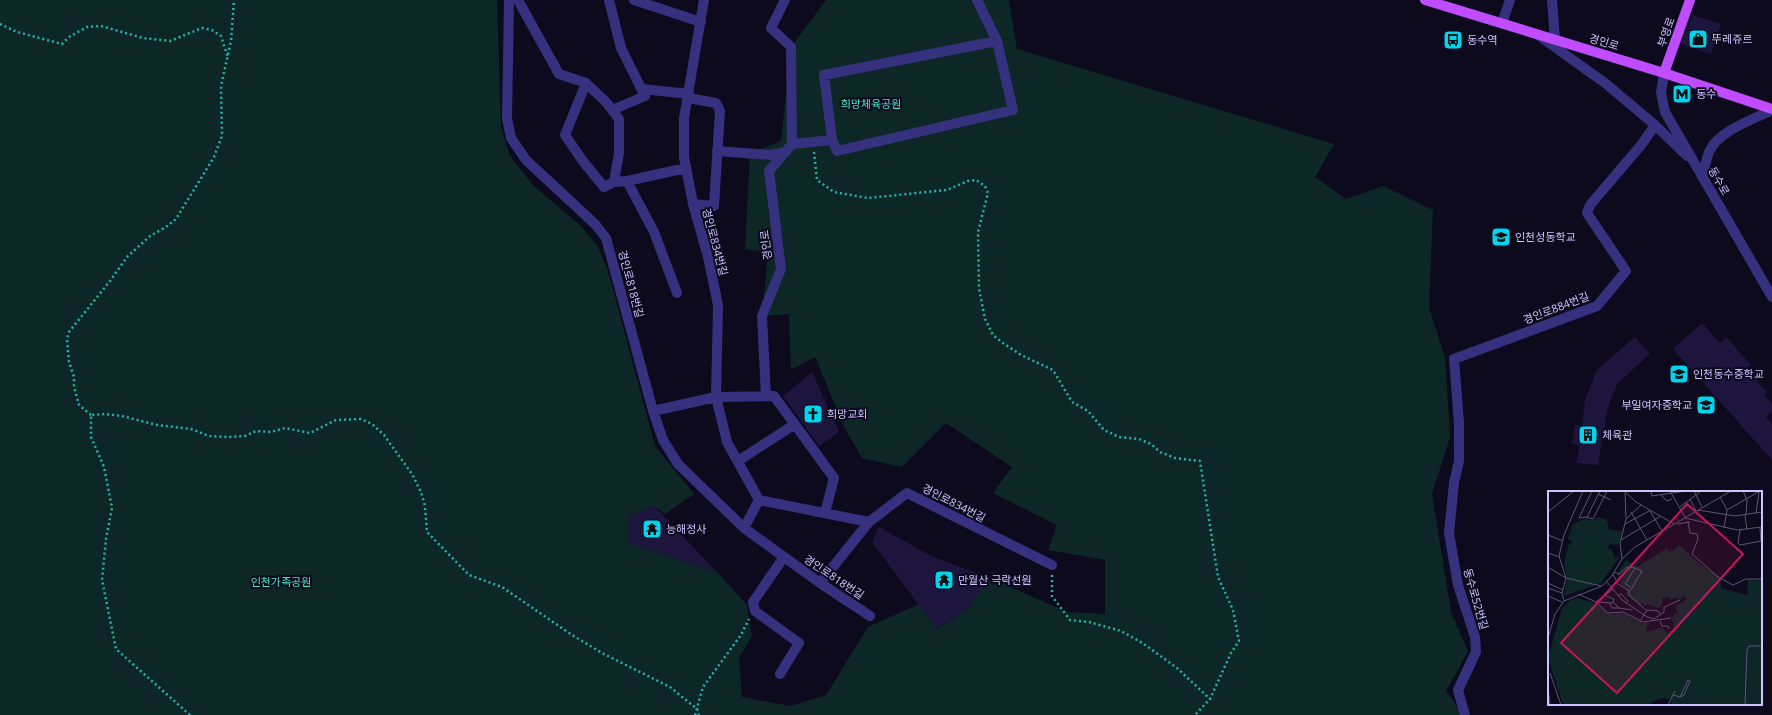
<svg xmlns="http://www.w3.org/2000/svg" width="1772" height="715" font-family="'Open Sans','Noto Sans KR',sans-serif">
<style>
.green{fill:#0d2726}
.building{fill:#1e153f}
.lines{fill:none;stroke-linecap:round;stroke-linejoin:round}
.path{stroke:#24b4ad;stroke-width:2.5;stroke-dasharray:2 3;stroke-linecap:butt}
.minor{stroke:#35317f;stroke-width:10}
.major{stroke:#bf4cff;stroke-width:10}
.labels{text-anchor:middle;stroke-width:4;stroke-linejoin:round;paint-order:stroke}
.street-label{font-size:11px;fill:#cdc5ff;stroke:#0d0a1d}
.poi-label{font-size:11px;fill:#cdc5ff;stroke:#0d0a1d;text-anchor:start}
.park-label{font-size:11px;fill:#4ae6c1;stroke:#0d0a1d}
.inset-road{fill:none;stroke:#5a5577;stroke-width:1}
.view{fill:#c2185b;fill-opacity:0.15;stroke:#c2185b;stroke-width:2}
.inset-edge{fill:none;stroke:#cdc5ff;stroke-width:2}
</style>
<rect width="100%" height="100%" fill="#0d0a1d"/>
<path class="green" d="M0,0H497L501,127L510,156L533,185L581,226L598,247L608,271L655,446L694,494L665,514L654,506L629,516L628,542L717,572L747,605L752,636L739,658L742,697L790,706L826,695L868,627L919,604L937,628L968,609L988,577L1067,612L1105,614V560L1048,550L1057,525L993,493L1012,467L946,423L902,467L862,458L846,431L815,357L791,370L789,314L762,316L768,252L745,249L750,153L781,141L791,47L826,0H1009L1017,49L1334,144L1315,177L1346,199L1383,186L1433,210L1429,308L1445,357L1450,437L1432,494L1451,612L1468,651L1446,691L1462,713L1460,715H0Z"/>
<path class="building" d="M1693,15L1721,24L1711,54L1681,44Z
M1702,323L1720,343L1726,337L1751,365L1746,369L1767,392L1764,394L1772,404V411L1766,417L1772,424V460L1673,349Z
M1635,337L1650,354L1617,384L1608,407L1598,465L1576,463L1580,445L1572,444L1575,425L1582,426L1585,400L1597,370Z
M812,372L839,432L819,446L783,396Z
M654,506L717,572L628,542L629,516Z
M879,527L933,557L988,577L968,609L936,628L872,542Z"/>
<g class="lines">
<path class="path" d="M0,24L17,32L62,44L69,37L87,27L101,26L143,38L170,41L202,28L212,30L221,36L228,58
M814,152L817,180L834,192L868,198L947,190L968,181L976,180L985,186L988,193L978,232L979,289L985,319L993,335L1003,343L1021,355L1053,370L1072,402L1088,411L1104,430L1119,437L1139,439L1151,444L1160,452L1175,458L1200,461L1218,577L1233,610L1239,641L1231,653L1210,699L1195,715
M91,415L79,405L74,387V377L69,362L67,340L69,332L110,281L127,257L150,236L166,227L176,219L214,157L222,136L221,86L231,41L234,0
M1052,575V596L1070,620L1089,622L1121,631L1144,644L1177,668L1210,699
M190,715L116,649L102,580L106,539L112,508L104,467L91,437V415L106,414L122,416L157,425L191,429L209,436L228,437L245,436L256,431L271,432L285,428L310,433L336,420L361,419L372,424L384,435L412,474L421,492L425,506L427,532L469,575L502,587L572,635L602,653L670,687L697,709L699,715
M695,715L703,687L741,635L749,619"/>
<path class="minor" d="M509,0L507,118L511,138L526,160L595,224L606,238L653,411L663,440L678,464L744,528L820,583L870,616
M518,0L559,74L586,83L606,102L619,119V153L614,182L627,181L654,232L677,293
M609,0L621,48L645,96L612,110
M634,0L701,22
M704,0L684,118V157L693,204L708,257L718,305L716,397L727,442L759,500L869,522L907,493L1052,565
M785,0L771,28L791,47L792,144
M977,0L997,41
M1552,0L1555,39
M1502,23L1510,0
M1538,35L1605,83L1655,125L1687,156
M997,41L1013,110L837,151L832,140L824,75Z
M1664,73L1661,93L1665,112L1772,297
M586,83L565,135L582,160L604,187L614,182
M642,89L689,94
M688,98L716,103L720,111L714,206L693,204
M717,151L771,155L786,152
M1702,177C1705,168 1706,158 1710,150C1719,131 1754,119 1772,110
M627,181L686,168
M766,396L762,316L781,269L769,171L792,144L832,140
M653,411L716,397L774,396L834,478L825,513
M738,461L795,424
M744,528L759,500
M820,583L869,522
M780,674L799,643L755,611L753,602L784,557
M1465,715L1458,690L1476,652L1475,637L1458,585L1449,533L1454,483L1459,461V423L1454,359L1597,306L1626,271L1587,213L1590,205L1642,144L1655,125"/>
<path class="major" d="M1425,0L1664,73L1772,109
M1664,73L1690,0"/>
</g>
<defs>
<g id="shop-square" transform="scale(1)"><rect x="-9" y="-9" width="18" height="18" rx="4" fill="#00d5f0" stroke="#0d0a1d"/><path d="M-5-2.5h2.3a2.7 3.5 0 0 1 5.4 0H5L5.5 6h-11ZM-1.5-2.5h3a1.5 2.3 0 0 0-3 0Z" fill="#111"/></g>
<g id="bus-square" transform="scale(1)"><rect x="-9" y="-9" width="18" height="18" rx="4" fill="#00d5f0" stroke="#0d0a1d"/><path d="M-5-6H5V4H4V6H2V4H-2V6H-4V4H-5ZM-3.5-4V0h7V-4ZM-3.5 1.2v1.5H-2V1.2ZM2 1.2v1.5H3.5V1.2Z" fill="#111"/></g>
<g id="metro-square" transform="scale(1)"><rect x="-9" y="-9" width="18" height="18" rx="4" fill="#00d5f0" stroke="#0d0a1d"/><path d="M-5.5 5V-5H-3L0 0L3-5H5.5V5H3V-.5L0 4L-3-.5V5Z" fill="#111"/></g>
<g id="school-square" transform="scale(1)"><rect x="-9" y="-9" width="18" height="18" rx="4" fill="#00d5f0" stroke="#0d0a1d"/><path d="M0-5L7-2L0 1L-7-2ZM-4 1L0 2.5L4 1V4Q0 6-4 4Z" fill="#111"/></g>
<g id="church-square" transform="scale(1)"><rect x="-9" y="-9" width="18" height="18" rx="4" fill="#00d5f0" stroke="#0d0a1d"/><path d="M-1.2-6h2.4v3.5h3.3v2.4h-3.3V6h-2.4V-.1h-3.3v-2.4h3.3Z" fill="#111"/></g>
<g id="building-square" transform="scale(1)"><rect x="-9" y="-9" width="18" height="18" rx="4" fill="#00d5f0" stroke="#0d0a1d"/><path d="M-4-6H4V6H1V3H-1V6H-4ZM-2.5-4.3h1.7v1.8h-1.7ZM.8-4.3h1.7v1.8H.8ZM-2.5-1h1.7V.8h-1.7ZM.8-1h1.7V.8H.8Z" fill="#111"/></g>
<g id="temple-square" transform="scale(1)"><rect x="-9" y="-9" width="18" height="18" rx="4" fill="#00d5f0" stroke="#0d0a1d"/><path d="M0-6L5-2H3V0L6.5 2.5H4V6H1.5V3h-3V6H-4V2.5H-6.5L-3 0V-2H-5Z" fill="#111"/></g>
</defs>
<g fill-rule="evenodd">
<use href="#shop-square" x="1698" y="39"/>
<use href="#bus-square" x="1453" y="40"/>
<use href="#metro-square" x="1682" y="94"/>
<use href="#school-square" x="1501" y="237"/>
<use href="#school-square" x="1679" y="374"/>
<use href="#school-square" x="1706" y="405"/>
<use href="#church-square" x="813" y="414"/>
<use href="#building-square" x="1588" y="435"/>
<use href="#temple-square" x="652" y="529"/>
<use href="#temple-square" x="944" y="580"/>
</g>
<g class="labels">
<g class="street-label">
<text transform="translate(1666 32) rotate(-70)" y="4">부영로</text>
<text transform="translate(1604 42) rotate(17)" y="4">경인로</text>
<text transform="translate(1719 181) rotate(60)" y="4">동수로</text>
<text transform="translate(715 242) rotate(75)" y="4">경인로834번길</text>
<text transform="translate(766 245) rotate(-97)" y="4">경인로</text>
<text transform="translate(631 284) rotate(75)" y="4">경인로818번길</text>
<text transform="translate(1556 308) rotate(-21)" y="4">경인로884번길</text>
<text transform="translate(954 503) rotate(27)" y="4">경인로834번길</text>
<text transform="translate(834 577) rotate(34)" y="4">경인로818번길</text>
<text transform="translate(1476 599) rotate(74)" y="4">동수로52번길</text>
</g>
<g class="poi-label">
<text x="1712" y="43">뚜레쥬르</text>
<text x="1467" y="44">동수역</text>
<text x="1696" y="98">동수</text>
<text x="1515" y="241">인천성동학교</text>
<text x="1693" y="378">인천동수중학교</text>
<text x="1692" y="409" text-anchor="end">부일여자중학교</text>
<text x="827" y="418">희망교회</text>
<text x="1602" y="439">체육관</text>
<text x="666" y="533">능해정사</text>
<text x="958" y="584">만월산 극락선원</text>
</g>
<g class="park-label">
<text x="871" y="108">희망체육공원</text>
<text x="281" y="586">인천가족공원</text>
</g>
</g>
<g transform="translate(1548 491)">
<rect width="214" height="214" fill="#0d0a1d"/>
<path d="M50,26L59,29L61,39L74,40L70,54L62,53L60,57L64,59L67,68L72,65L53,92L16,105L19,85L16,74L20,55L25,50L20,48L25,33L38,27L45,30ZM131,54L153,74L168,83L173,88V97L199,104L200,89H214V214H124L123,208L113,207L99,214H15L0,167L14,117L23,109L30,107L47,112L62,123L75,122L95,132H101L98,139L100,141L114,136L120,143L126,136L124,128L126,122L129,123L128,115L139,108L135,105L131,109L129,106L122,109L121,106L114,107V114L110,117L99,113L98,116L94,112L92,114L78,104L80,100L73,93L69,83L78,69L89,76L119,57L120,61L124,60Z" fill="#0d2726"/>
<path class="inset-road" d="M35,0L16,44L11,65L18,87L53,95M76,0L88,11L126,33M103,0L104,5L138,0M122,0L137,26M146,0L154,16M195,0L199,9L198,23M77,2L78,27M50,3L63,9M113,4L119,10L124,8M172,6L179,19L176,37M142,8L148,20M132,16L153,0M150,19L187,25L214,21M179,19L212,0M102,20L114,40M0,21L26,0M83,21L99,49M208,22L211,1M197,24L199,39M39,26L31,27L44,0M39,26L45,28L59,0M39,26L52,0M137,27L189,39L214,36M140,31L142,42L149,43L150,48L144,63L170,86L185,94L198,88H214M77,33L103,19M129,33L142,31M192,39L190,52L192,54L213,50L212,37M0,44L15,50M73,49L113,25M0,62L12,66M74,68L72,52L78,28L93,14M0,76L18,87L14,102L16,110M66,81L71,83L79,76L87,77M65,83L70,93L81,100M59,91L74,109L99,126L106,128L116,121V116L132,109M0,92L15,99M83,96L77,93L87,77L94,80L84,97L81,100V104L99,120M0,97L14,102M30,103L48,111L60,122L75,121L95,131L123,127M56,104L66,108L65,111M0,105L14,111M70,105L73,103L80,110L78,112M48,111L65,98M49,111L66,112L71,117L84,119M61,112L64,117H71M92,130L99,119L110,120L112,123M112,130L114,135H120L121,138M0,147L7,123L16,110L54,95L63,86L74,68L87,56L183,0M2,182L13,214M0,196L2,214M125,204L132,206L136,204L142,190L140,189L132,206M120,214L127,200M197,214L199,159L201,155H214"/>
<path class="view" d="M139,13L195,63L69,202L13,152Z"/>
<rect width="214" height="214" class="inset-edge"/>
</g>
</svg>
